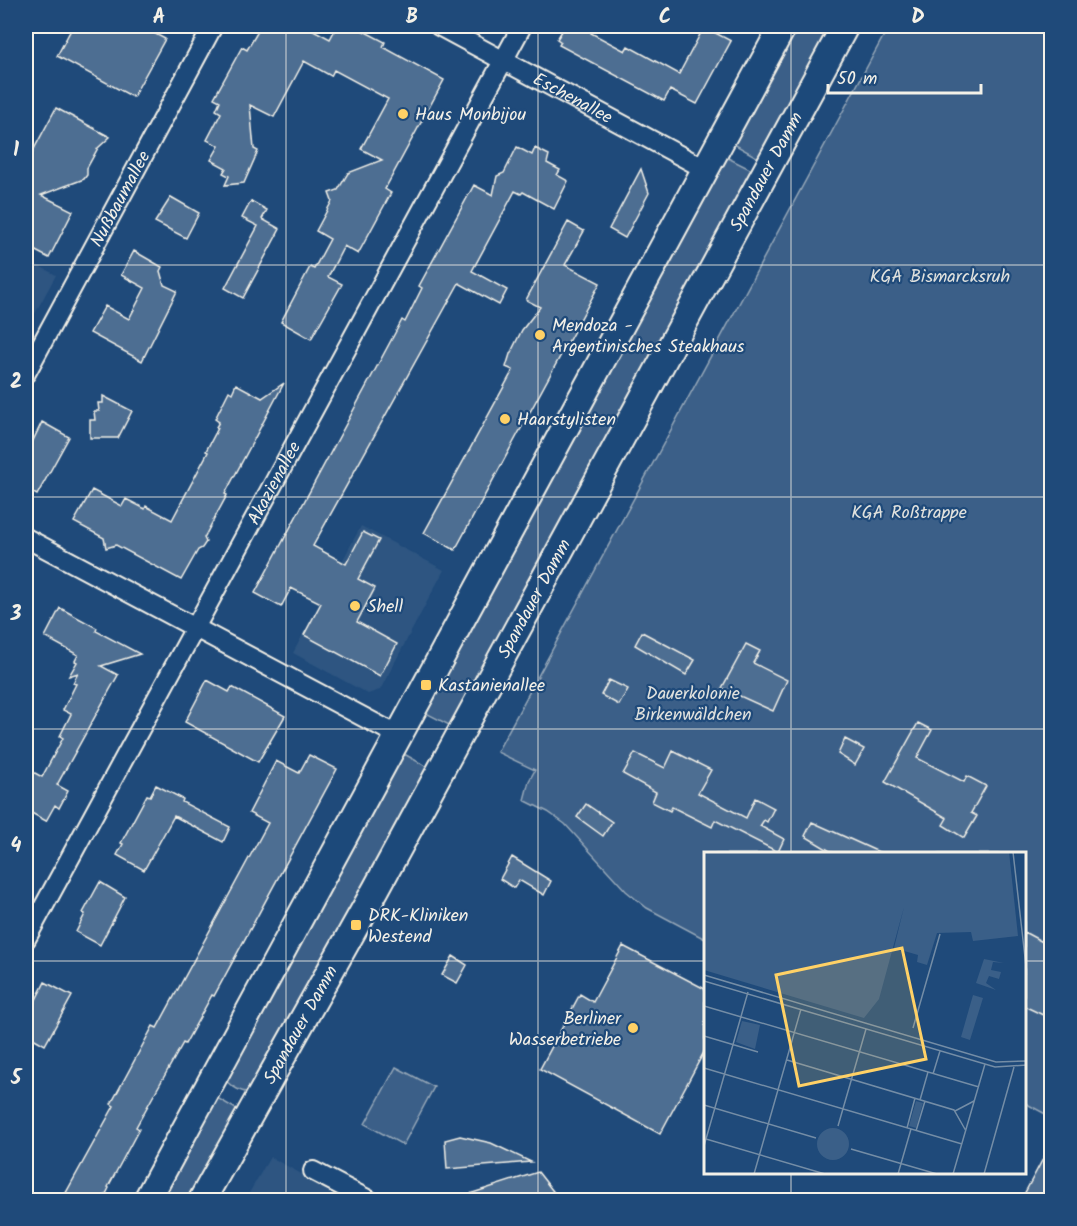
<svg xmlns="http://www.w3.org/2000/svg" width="1077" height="1226" font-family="Kalam,sans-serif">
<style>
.built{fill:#2d5581}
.green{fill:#3a5f88;stroke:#97a8b8;stroke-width:1.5}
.building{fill:#4d6e92;stroke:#f4f1e8;stroke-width:1.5}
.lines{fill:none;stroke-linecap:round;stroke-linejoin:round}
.street-casing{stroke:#f4f1e8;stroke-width:22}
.secondary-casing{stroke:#f4f1e8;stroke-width:30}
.street{stroke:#1f4a7a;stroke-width:18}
.secondary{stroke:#1f4a7a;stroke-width:26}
.grid{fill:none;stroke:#f4f1e8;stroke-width:1.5;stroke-opacity:0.55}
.poi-dot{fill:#ffd166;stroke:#1f4a7a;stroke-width:2}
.labels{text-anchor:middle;stroke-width:4.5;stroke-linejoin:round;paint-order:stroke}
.street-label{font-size:18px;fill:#f4f1e8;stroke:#1f4a7a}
.poi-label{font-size:18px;fill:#f4f1e8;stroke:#1f4a7a;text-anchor:start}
.park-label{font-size:18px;fill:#e1e2de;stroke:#1f4a7a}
.inset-road{fill:none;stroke:#748da6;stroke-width:1.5}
.view{fill:#ffd166;fill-opacity:0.15;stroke:#ffd166;stroke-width:3}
.inset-edge{fill:none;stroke:#f4f1e8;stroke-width:3}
.neatline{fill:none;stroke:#f4f1e8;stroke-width:2}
.grid-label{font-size:20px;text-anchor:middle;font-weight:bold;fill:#f4f1e8}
</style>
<rect width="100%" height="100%" fill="#1f4a7a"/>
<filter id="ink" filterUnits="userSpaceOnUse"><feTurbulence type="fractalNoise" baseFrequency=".0167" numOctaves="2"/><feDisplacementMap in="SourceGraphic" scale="12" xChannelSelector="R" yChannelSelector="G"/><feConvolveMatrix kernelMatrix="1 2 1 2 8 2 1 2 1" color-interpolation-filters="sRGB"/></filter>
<g filter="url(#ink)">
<path class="built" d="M26,259L56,275L26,330Z
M361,526L444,570L380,690L368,694L293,653Z
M270,1157L350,1200H245Z"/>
<path class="green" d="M796,26H833L760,159L732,143Z
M889,26H1051V1117L1025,1103L1024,854H705V939L647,908L626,891L565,824L548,812L524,800L529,781L535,770L497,752Z
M724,156L754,171L453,727L424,712Z
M406,755L429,768L249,1092C242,1093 231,1086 226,1081L227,1075L398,756Z
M396,1067L434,1087L403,1145L365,1124Z
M215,1099H219L236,1109L235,1119L189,1200H159Z"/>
<path class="building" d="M73,26H141L165,39L133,97L57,56Z
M261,26H306L330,39L337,26H354L385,42L383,47L444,80L385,189L391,193L358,254L344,246L328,277L342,284L311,339L281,322L310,267L314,269L330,239L316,231L332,201L329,193L338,190L348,173L382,160L361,149L388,99L334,70L331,76L304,61L274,117L250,105L254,149L258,151L244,183L225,185L229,176L223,173L226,168L211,160L219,146L207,140L221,113L216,110L220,101L214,98L242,47L247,50Z
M565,26H595L591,33L625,51L628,46L679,74L704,27L731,41L697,104L670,90L664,101L559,45L561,42L557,39Z
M56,108L110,137L98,148L87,168V175L84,179L41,195L73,211L49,258L26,246V164Z
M517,147L532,155L535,148L549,155L547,163L560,170L557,175L568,181L554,209L523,192L521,194L515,191L472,271L507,290L499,305L459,283L313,546L346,564L363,532L379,540L358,579L375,588L357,622L397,644L380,676L304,635L321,603L291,588L281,607L255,593L402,320L405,322L422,288L419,286L474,185L493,195L497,176L504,173Z
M641,169L649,193L625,238L609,229Z
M171,197L199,213L186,238L155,222Z
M251,201L267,210L262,219L280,229L243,298L225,288L258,226L242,218Z
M568,222L584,231L565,265L600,283L455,550L424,533L513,370L506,367L510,354L522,330L540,307L526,300Z
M134,251L162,267L160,271L164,285L177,291L142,361L90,333L105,306L129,319L145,288L121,275Z
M284,383L225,494L227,495L204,538L206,542L202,548L198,550L181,580L116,545L106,548L104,538L74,522L92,490L122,506L126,499L145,509L146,506L172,520L208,452L206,451L218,428L216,427L219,422L215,419L229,391L232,393L236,384L262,398Z
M103,396L132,411L118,438H90V420H95L94,411H99L98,403H103Z
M42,422L69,437L37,495L26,489V455Z
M60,608L97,628L96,631L140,654L101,666L118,675L57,785L68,791L59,808L55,805L46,821L26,810V768L42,777L63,738L60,736L71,714L63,710L76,684L73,683L78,673L69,676L77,662L75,661L78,655L45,637Z
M642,632L695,660L686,675L635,645Z
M746,644L760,651L753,663L787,680L773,711L722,688Z
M207,680L229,692L232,687L285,716L258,762L185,722Z
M609,680L628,689L619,705L601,695Z
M918,723L932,730L917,758L964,782L967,776L986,786L971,813L977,816L964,838L943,825L947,818L885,782Z
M845,739L864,749L855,765L838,754Z
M673,751L711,770L698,793L746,818L755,798L774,808L767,822L764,820L760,826L784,839L778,852L715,820L712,827L672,807L670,811L652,802L656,792L623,774L635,753L665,768Z
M309,755L337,769L214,996L212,995L185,1044L183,1043L156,1091L136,1127L139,1129L108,1187L109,1188L103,1200H62L114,1106L111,1104L153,1026L157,1028L268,823L249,813L276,761L299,773Z
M156,785L183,799L182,802L230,827L223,842L174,816L144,870L117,855L123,844L121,843L147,795L150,796Z
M586,804L612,822L603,836L577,817Z
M812,822L883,854H835L805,836Z
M512,857L551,881L544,895L519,880L514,888L500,879Z
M100,882L125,897L100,945L76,932L85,914L83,913Z
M1024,932L1052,947V998L1043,1015L1024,1006Z
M623,946L705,989V1050L660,1134L540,1069L580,994L593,1002Z
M453,956L467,965L457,983L442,975Z
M45,982L72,996L45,1045L26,1034V1019Z
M460,1136L491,1143L531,1162L447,1169L445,1140Z
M1052,1142V1200H1021Z
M538,1172L556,1195L546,1200H461L460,1197Z"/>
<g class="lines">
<g class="street-casing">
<g id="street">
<path id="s1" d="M439,26L705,169"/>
<path id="s2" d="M26,373L213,26"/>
<path d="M26,538L399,736"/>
<path id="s3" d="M26,939L522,26"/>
<path d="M313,1171L369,1200"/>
</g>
</g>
<g class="secondary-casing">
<g id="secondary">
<path d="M147,1200L783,26"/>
<path id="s4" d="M202,1200L376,889L845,26"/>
</g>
</g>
<use href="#street" class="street"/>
<use href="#secondary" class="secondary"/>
</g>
</g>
<path class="grid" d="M286,26V1200M538,26V1200M791,26V854M26,265H1052M26,497H1052M26,729H1052M26,961H705M1024,961H1052M791,1174V1200"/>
<g class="poi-dot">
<circle cx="403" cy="114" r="6"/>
<circle cx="540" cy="335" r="6"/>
<circle cx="505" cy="419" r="6"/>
<circle cx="355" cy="606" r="6"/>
<rect x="420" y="679" width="12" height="12" rx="3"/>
<rect x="350" y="919" width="12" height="12" rx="3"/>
<circle cx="633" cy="1028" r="6"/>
</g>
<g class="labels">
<g class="street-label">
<text dy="6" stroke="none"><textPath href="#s1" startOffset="152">Eschenallee</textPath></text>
<text dy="6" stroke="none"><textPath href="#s4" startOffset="1173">Spandauer Damm</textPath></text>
<text dy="6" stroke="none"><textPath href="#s2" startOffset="198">Nußbaumallee</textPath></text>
<text dy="6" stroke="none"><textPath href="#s3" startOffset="519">Akazienallee</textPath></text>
<text dy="6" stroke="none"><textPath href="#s4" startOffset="687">Spandauer Damm</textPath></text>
<text dy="6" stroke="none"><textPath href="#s4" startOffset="201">Spandauer Damm</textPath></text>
</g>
<g class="poi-label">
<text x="415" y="120">Haus Monbijou</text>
<text x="552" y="331">Mendoza -<tspan x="552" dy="21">Argentinisches Steakhaus</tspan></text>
<text x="517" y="425">Haarstylisten</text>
<text x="367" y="612">Shell</text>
<text x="438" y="691">Kastanienallee</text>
<text x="368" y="921">DRK-Kliniken<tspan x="368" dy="21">Westend</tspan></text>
<text x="621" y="1024" text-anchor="end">Berliner<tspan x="621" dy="21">Wasserbetriebe</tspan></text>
</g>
<g class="park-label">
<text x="940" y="282">KGA Bismarcksruh</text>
<text x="909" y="518">KGA Roßtrappe</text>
<text x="693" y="699">Dauerkolonie<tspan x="693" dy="21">Birkenwäldchen</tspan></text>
</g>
</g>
<g transform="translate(704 852)">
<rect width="322" height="322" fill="#1f4a7a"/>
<path d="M0,0H305L314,84L269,89L267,80L233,81L223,113L213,110L214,103L190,96L200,55L175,147L160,166L0,118ZM280,107L300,111L289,110L287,118L297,120L295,127L285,124L282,131L292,138L272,131ZM269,143L279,146L266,188L257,185ZM38,169L56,173L51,197L32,190ZM212,249L219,251L212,276L205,274ZM113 292a16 16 0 1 1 32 0a16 16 0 1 1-32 0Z" fill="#3a5f88"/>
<path class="inset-road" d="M309,0L323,123M0,123L292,210L323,209M0,129L291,215L323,213M0,154L275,235M209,176L236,82M0,184L54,200M83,208L250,258L262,279M0,216L258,292M229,222L236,199M216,248L224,220M0,253L112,286M251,259L270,249M134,274L162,177M203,276L211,246M212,279L221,249M2,287L121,322M0,294L44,140M147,297L233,322M50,322L97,157M194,322L207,277M249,322L281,212M280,322L310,215"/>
<path class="view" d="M198,96L222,207L95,234L72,123Z"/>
<rect width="322" height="322" class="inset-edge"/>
</g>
<rect width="1077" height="1226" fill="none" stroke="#1f4a7a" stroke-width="66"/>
<path d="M828 84v9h153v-9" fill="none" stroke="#f4f1e8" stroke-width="3"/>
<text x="837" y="84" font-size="18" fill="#f4f1e8" stroke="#1f4a7a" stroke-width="4.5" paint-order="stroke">50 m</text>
<rect x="33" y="33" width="1011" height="1160" class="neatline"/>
<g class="grid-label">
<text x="159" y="23">A</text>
<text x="412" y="23">B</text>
<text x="665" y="23">C</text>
<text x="918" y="23">D</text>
<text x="16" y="156">1</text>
<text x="16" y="388">2</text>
<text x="16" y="620">3</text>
<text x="16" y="852">4</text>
<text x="16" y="1084">5</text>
</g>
</svg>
